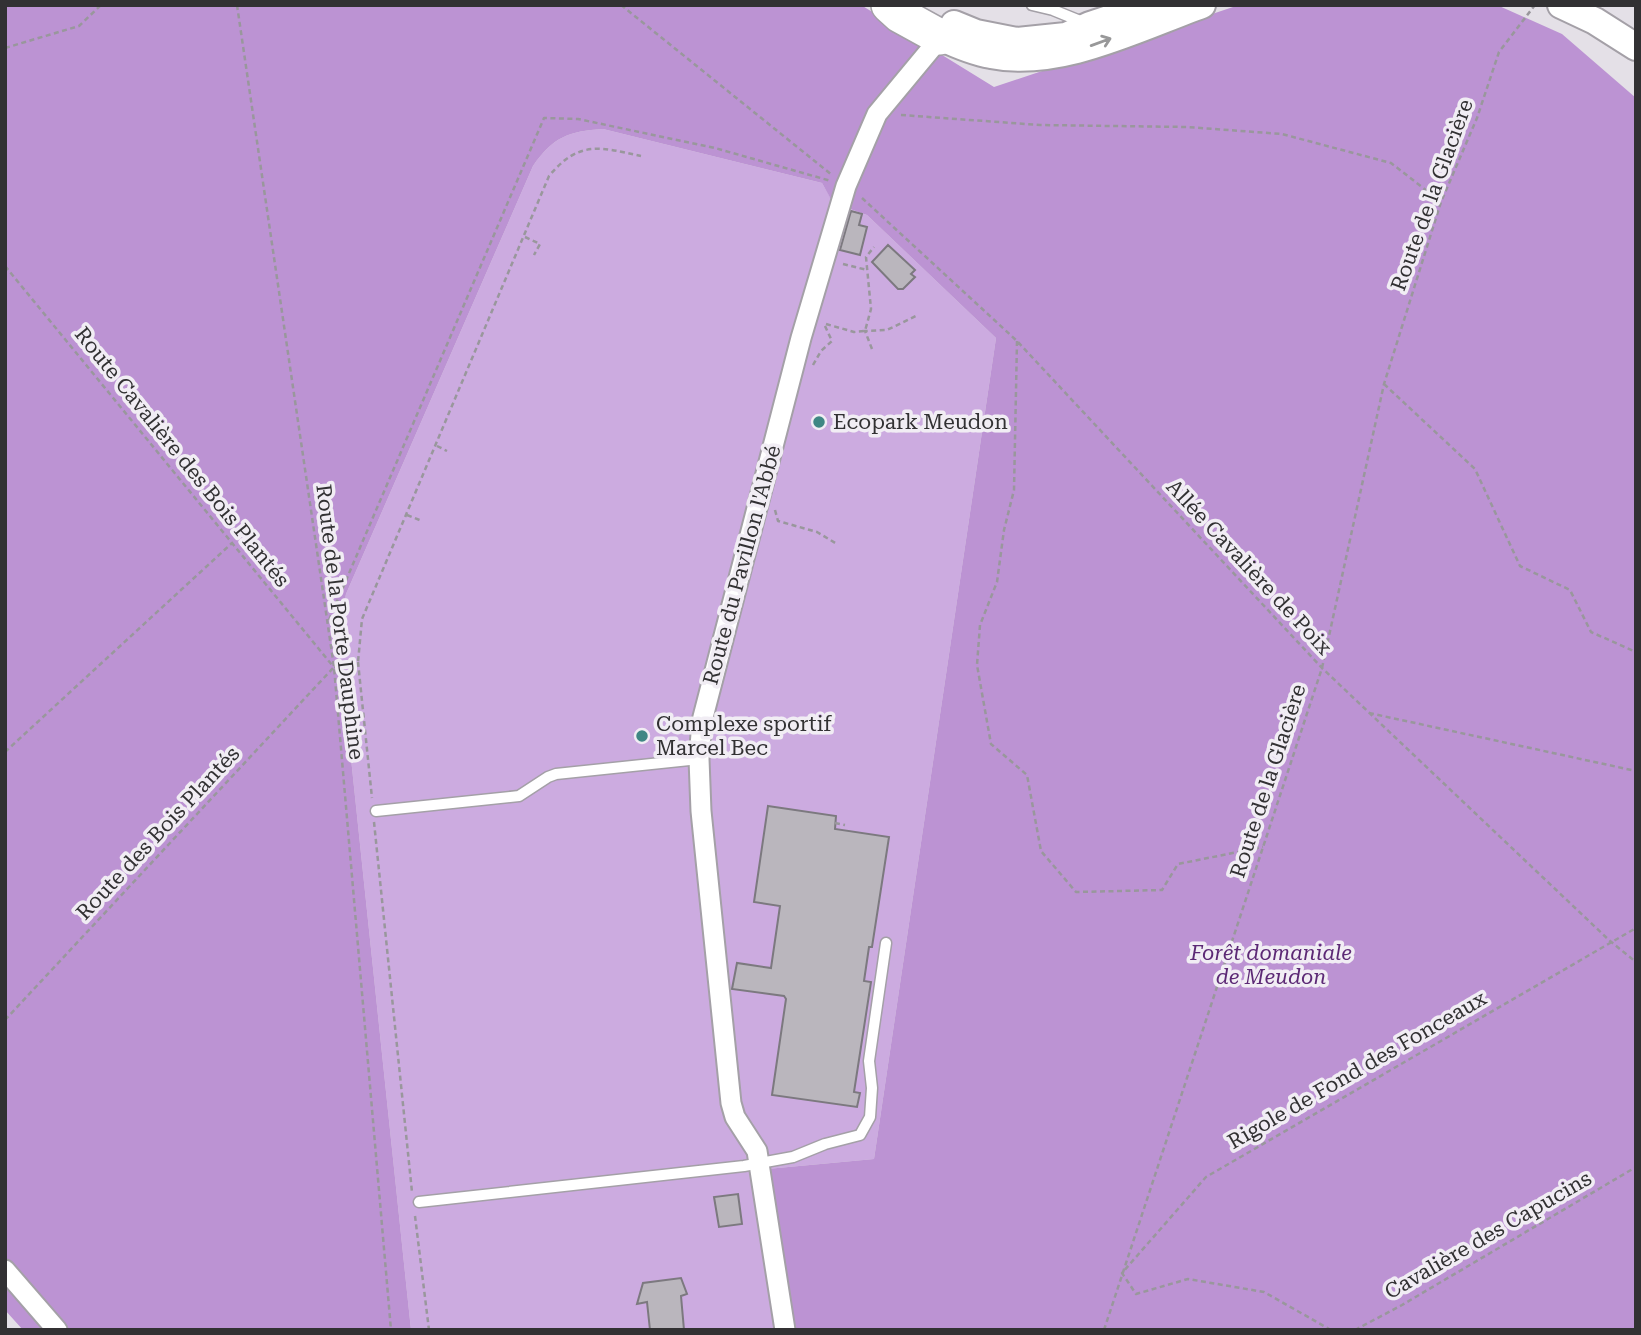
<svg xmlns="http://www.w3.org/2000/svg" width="1641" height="1335" font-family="'Roboto Serif',serif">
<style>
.green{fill:#ccabe0}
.forest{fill:#bc93d3}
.building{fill:#bab6bd;stroke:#7c797f;stroke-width:2}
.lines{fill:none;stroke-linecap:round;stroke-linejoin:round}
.lane-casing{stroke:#a4a0a7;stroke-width:13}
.street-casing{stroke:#a4a0a7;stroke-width:23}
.secondary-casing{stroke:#a4a0a7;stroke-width:30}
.highway-casing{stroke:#a4a0a7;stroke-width:38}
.path{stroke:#99979c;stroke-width:2.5;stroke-dasharray:5 3.5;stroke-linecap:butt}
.lane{stroke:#fff;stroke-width:10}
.street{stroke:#fff;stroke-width:19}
.secondary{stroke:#fff;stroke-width:26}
.highway{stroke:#fff;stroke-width:35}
.oneway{stroke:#989899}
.poi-dot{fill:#3f8784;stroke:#f1edf4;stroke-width:2.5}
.labels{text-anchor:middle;stroke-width:7;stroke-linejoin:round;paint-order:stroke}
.street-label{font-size:21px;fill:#323133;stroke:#f1edf4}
.poi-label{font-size:21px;fill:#323133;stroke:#f1edf4;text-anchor:start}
.park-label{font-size:21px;font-style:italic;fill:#5c2975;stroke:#f1edf4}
</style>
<rect width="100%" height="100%" fill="#e4e0e7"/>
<path class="green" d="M603,129L822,183L834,204L867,215L996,338L874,1159L767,1169L793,1330H411L339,644V622L346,594L533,166C553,137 569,131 603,129Z"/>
<path class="forest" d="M5,5H861L994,87L1239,5H1497L1562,34L1636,98V1330H793L767,1169L874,1159L996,338L867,215L833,203L822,183L603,129C569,131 553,137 533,166L346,594L340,622L339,644L411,1330H23L5,1310Z"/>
<path class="building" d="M851,211L862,214L859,225L867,227L860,255L840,250Z
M888,245L915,270L911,274L915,277L903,289H898L872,262Z
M768,806L836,816L835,829L889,837L872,947H869L864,981L871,982L854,1092L860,1093L857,1107L772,1095L786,999L784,996L732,989L737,963L771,968L780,906L754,902Z
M738,1194L742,1224L719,1227L714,1197Z
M681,1278L687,1294L681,1296L684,1330H650L647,1302L637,1304L643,1283Z"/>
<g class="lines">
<g class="lane-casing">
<path id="lane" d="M1032,5L1053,10L1085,23
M376,811L519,796L548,777L556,774L699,759
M419,1202L744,1166L793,1157L825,1144L860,1135L870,1117L872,1088L869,1061L886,943"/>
</g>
<g class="street-casing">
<path id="street" d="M5,1270L57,1330
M785,1330L757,1151L735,1117L731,1103L701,811L699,759L702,721L801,338L846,186L877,114L945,32"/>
</g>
<g class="secondary-casing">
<path id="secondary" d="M1561,5L1595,21L1636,47
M954,24L976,33L1017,41L1066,36L1090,25L1151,5
M940,37C957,45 973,52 991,55C1059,69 1138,28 1202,5"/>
</g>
<g class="highway-casing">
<path id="highway" d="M889,5L900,15L940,37"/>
</g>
<path class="path" d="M237,5L334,667L391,1330
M621,5L832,175
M5,48L79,26L101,5
M901,115L1040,125L1187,127L1282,134L1391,163L1440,201
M862,198L1017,341L1322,668L1610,941L1636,962
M525,237L540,244L534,255
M843,264L867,270
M5,266L332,665
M826,324L854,332L865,331L871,309L866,257L874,247
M1017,341L1014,490L1004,530L997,582L980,625L977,665L991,744L1027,775L1041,851L1076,892L1162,890L1178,864L1263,847
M872,349L865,331L887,330L918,315
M813,365L821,351L832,341L824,324
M1384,384L1475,469L1520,566L1570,590L1591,632L1636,652
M437,446L447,451
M775,510L778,521L817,532L837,544
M407,515L422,521
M329,620L544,118L578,119L715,148L831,181
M358,662L372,798
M334,667L358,662L362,619L549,176C579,140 600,147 641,156
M1369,713L1636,771
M5,752L232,543
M374,822L412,1192
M835,823L845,825
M5,1020L334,667
M415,1216L429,1330
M1104,1330L1322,668L1384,384L1441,202L1477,118L1499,52L1535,5
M1331,1330L1264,1292L1188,1279L1136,1294L1122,1273L1206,1177L1636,928
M1355,1330L1402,1305L1636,1167"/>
<use href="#lane" class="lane"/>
<use href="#street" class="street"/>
<use href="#secondary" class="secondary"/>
<use href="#highway" class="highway"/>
</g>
<defs><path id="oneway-shaft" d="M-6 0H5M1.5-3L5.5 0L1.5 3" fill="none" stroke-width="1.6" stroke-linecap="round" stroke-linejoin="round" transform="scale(1.75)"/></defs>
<use class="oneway" href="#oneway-shaft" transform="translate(1101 42) rotate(-20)"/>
<g class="poi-dot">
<circle cx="819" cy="422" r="7"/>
<circle cx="642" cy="736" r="7"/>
</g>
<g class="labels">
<g class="street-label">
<text transform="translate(1432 195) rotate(-70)" y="7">Route de la Glacière</text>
<text transform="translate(182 457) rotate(51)" y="7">Route Cavalière des Bois Plantés</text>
<text transform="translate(742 565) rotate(-75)" y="7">Route du Pavillon l'Abbé</text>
<text transform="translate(1249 567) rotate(47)" y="7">Allée Cavalière de Poix</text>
<text transform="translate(340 622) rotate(83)" y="7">Route de la Porte Dauphine</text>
<text transform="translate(1268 781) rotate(-72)" y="7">Route de la Glacière</text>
<text transform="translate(158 833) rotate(-47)" y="7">Route des Bois Plantés</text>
<text transform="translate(1357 1070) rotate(-30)" y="7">Rigole de Fond des Fonceaux</text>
<text transform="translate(1488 1235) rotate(-30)" y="7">Cavalière des Capucins</text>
</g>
<g class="poi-label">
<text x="833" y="429">Ecopark Meudon</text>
<text x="656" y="731">Complexe sportif<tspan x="656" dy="24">Marcel Bec</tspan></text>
</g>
<g class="park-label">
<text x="1271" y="960">Forêt domaniale<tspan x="1271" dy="24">de Meudon</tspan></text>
</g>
</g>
<rect width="1641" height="1335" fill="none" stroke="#323133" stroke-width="14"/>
</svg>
